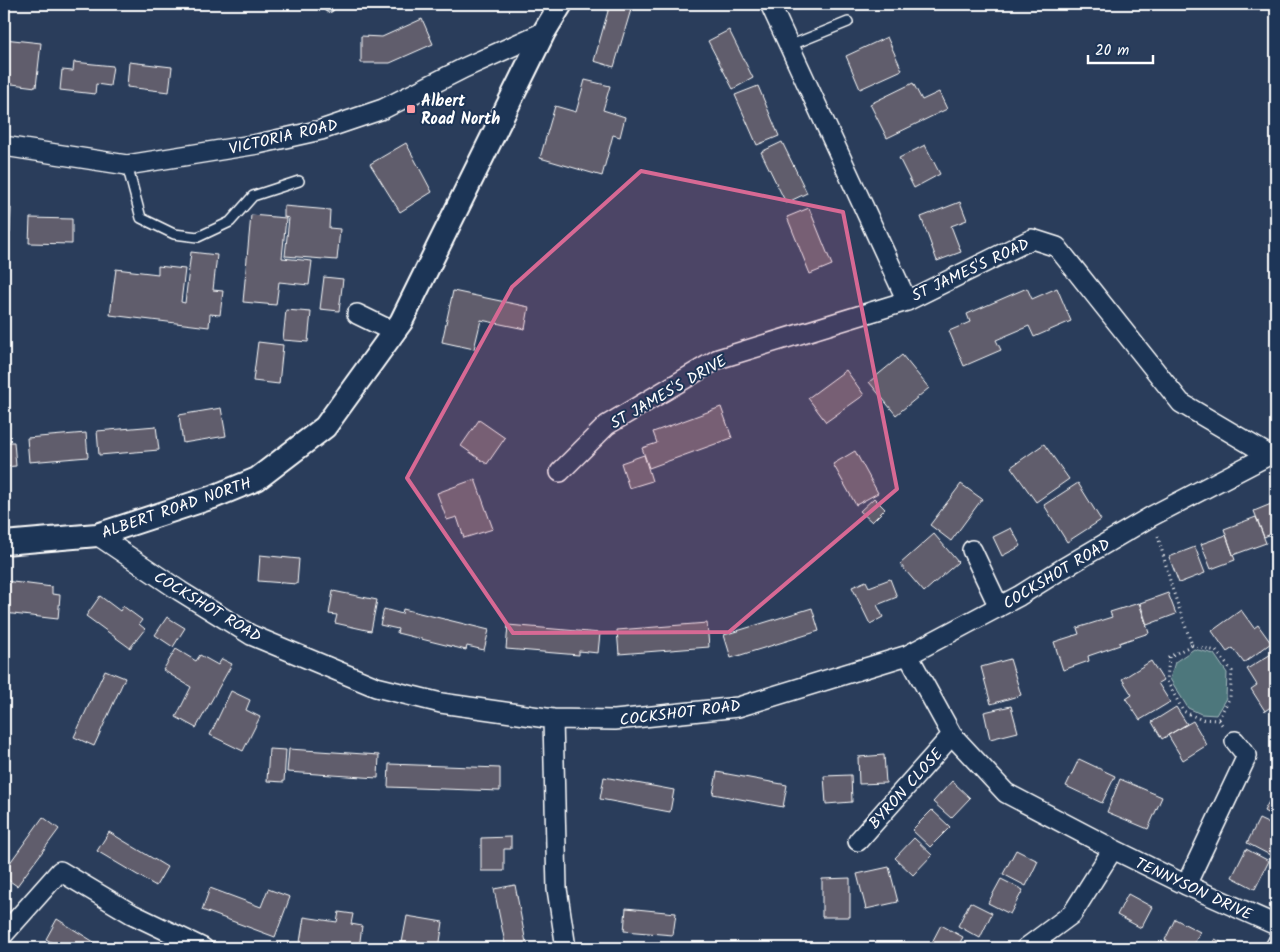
<svg xmlns="http://www.w3.org/2000/svg" width="1280" height="952" font-family="Kalam,sans-serif">
<style>
.grass{fill:#4d777c;stroke:#a6bbbe}
.building{fill:#605d6c;stroke:#fff}
.lines{fill:none;stroke-linecap:round;stroke-linejoin:round}
.service-casing{stroke:#fff;stroke-width:12}
.minor-casing{stroke:#fff;stroke-width:22}
.tertiary-casing{stroke:#fff;stroke-width:26}
.path{stroke:#fff;stroke-width:3;stroke-dasharray:1 4;stroke-linecap:butt}
.service{stroke:#1d3557;stroke-width:9}
.minor{stroke:#1d3557;stroke-width:19}
.tertiary{stroke:#1d3557;stroke-width:22}
.marked{fill:#d76994;fill-opacity:0.2;stroke:#d76994;stroke-width:4;stroke-linejoin:round}
.poi-dot{fill:#ff9aa2;stroke:#1d3557;stroke-width:2}
.labels{text-anchor:middle;stroke-width:4;stroke-linejoin:round;paint-order:stroke}
.poi-label{font-size:16px;font-weight:bold;fill:#fff;stroke:#1d3557;text-anchor:start}
.street-label{font-size:16px;fill:#fff;stroke:#1d3557}
</style>
<rect width="100%" height="100%" fill="#2a3d5b"/>
<filter id="ink" filterUnits="userSpaceOnUse"><feTurbulence type="fractalNoise" baseFrequency=".02" numOctaves="2"/><feDisplacementMap in="SourceGraphic" scale="10" xChannelSelector="R" yChannelSelector="G"/><feConvolveMatrix kernelMatrix="1 2 1 2 8 2 1 2 1" color-interpolation-filters="sRGB"/></filter>
<g filter="url(#ink)">
<path class="grass" d="M1194,649L1214,654L1227,673L1226,698L1216,715L1201,714L1188,708L1170,679L1175,662Z"/>
<path class="building" d="M610,4H624L632,6L614,67L594,61Z
M422,19L433,44L390,63H361V36L382,37Z
M729,30L753,78L733,89L708,41Z
M887,37L902,70L860,89L846,56Z
M4,39L41,43L36,87L4,83Z
M74,62L113,66L110,86L96,84L95,94L60,90L62,70L73,71Z
M129,62L172,67L169,92L127,87Z
M585,80L610,86L603,110L625,117L620,137L613,135L602,176L540,158L555,106L576,112Z
M913,83L922,100L939,92L947,109L887,138L870,104Z
M758,86L779,136L757,145L735,95Z
M782,142L807,193L786,203L761,152Z
M406,143L432,192L400,212L370,164Z
M925,145L940,174L914,188L899,158Z
M960,202L967,220L951,226L961,252L937,261L921,217Z
M284,206L330,210L329,228L340,229L337,260L285,256L289,218L284,217Z
M4,208H11L10,233H4Z
M809,208L832,265L810,274L787,217Z
M251,215L286,218L282,258L312,261L309,285L279,282L276,305L243,302Z
M30,218L72,219V244L29,243Z
M191,252L217,255L213,290L223,291L220,315L210,314L209,327L110,315L116,269L158,274V266L185,269L181,302L185,303Z
M324,277L343,279L339,311L320,309Z
M1027,288L1032,299L1057,288L1071,321L1034,337L1029,326L996,340L1001,350L964,366L949,331L970,322L967,314Z
M453,291L529,307L525,329L481,320L474,349L442,342Z
M286,310L311,312L308,342L283,340Z
M258,342L283,345L279,384L253,381Z
M902,355L929,388L896,415L869,382Z
M846,370L864,395L826,422L808,398Z
M721,407L732,438L649,468L642,448L657,443L653,432Z
M221,408L226,436L183,443L179,415Z
M479,420L505,438L487,464L461,446Z
M156,426L159,450L99,455L97,431Z
M86,433L88,457L29,462L27,438Z
M4,442H14L16,466L4,467Z
M1044,444L1069,479L1036,502L1011,467Z
M855,451L878,493L856,505L833,464Z
M644,455L652,481L629,488L621,463Z
M475,479L493,529L464,538L457,517L447,520L437,493Z
M1078,483L1101,520L1067,542L1044,505Z
M961,484L982,499L951,541L930,525Z
M874,498L885,509L872,522L860,511Z
M1276,502V532L1264,537L1254,511Z
M1256,517L1266,543L1233,555L1224,529Z
M1011,528L1021,546L1002,556L993,537Z
M934,534L958,562L924,592L900,564Z
M1226,535L1235,560L1211,569L1201,544Z
M1195,547L1205,573L1179,583L1169,557Z
M260,555L299,559L297,584L258,581Z
M890,579L897,597L877,605L883,617L870,624L852,587L866,581L869,587Z
M5,581L52,587V594L60,595L58,619L4,613Z
M333,591L377,600L371,631L335,623L337,615L329,614Z
M1168,593L1176,614L1147,625L1140,603Z
M100,596L120,611L123,606L142,620L139,624L145,629L130,648L86,616Z
M1139,603L1149,633L1119,643L1120,645L1088,656L1089,661L1063,670L1054,642L1079,634L1077,628L1112,617L1110,612Z
M812,608L819,631L731,658L724,635Z
M384,609L402,614L403,609L489,630L484,650L467,646L466,650L397,633L398,629L380,625Z
M1241,610L1254,628L1258,625L1271,643L1244,663L1233,648L1227,652L1212,631Z
M167,617L185,628L173,647L155,635Z
M707,623L709,647L619,654L617,630Z
M508,625L600,633L598,653L579,651V655L506,649Z
M176,649L196,661L200,655L218,665L222,659L232,664L196,728L176,717L191,687L163,670Z
M1276,651V703L1265,711L1251,689L1257,685L1247,669Z
M1010,659L1021,695L991,704L981,667Z
M1151,661L1163,680L1158,683L1170,702L1140,720L1126,699L1132,695L1122,679Z
M105,670L125,678L94,746L74,737Z
M231,691L250,700L246,710L260,717L243,751L210,735Z
M1011,706L1018,732L990,739L984,712Z
M1176,707L1187,724L1162,739L1152,722Z
M1193,721L1207,745L1183,760L1168,735Z
M269,749L286,750L284,782L267,781Z
M289,749L379,755L378,778L287,772Z
M884,755L886,783L859,784L858,757Z
M1079,759L1115,776L1102,803L1066,786Z
M389,764L500,768V791L388,787Z
M717,772L787,785L783,807L713,794Z
M851,775L852,802L826,804L824,776Z
M604,777L674,790L670,812L600,799Z
M1120,779L1162,797L1148,829L1107,812Z
M952,781L970,798L951,818L933,802Z
M1276,788V818L1264,811Z
M932,810L950,827L930,847L912,830Z
M43,817L59,829L17,886L4,877V871Z
M1259,819L1276,827V844L1270,855L1247,843Z
M109,832L167,867L156,886L97,851Z
M511,837V849H504V871H481V838Z
M914,838L932,855L913,875L895,858Z
M1246,849L1269,861L1255,889L1232,877Z
M1016,850L1038,861L1026,886L1003,874Z
M889,867L898,902L866,909L857,874Z
M850,878V917H822V879Z
M1001,879L1023,890L1010,914L988,903Z
M515,885L527,948H506L494,889Z
M210,888L261,907L268,889L290,897L275,937L202,910Z
M1128,894L1152,907L1141,928L1117,915Z
M970,902L992,913L980,938L958,926Z
M626,908L676,913L673,935L624,931Z
M339,912L353,914L351,924L362,926L359,948H344L300,942L304,917L337,922Z
M407,916L443,922L439,948H401Z
M57,919L94,942L91,948H61L46,939Z
M1175,919L1200,932L1192,948H1180L1165,940Z
M941,925L963,937L957,948H929Z
M1215,939L1232,948H1210Z"/>
<g class="lines">
<g class="service-casing">
<path id="service" d="M328,4L329,7
M789,46L848,22
M127,165L141,218L174,234L198,237L230,222L253,196L299,181
M1269,948L1276,935"/>
</g>
<g class="minor-casing">
<path id="minor" d="M770,4L907,301L1032,239L1057,247L1181,403L1269,455
M4,146L127,165L258,144L321,130L383,109L464,68L544,32
M357,314L394,332
M560,472L607,425L718,359L907,301
M97,535L180,591L251,635L376,687L441,703L553,719L615,720L738,707L908,655L1019,596L1062,569L1152,516L1269,455L1276,452
M972,550L999,607
M908,655L952,735L1006,793L1113,849L1186,885L1276,925
M553,719L557,889L566,948
M858,841L952,735
M1186,885L1247,756L1235,741
M4,934L60,871L132,914L203,948
M1026,948L1072,914L1113,849"/>
</g>
<g class="tertiary-casing">
<path id="tertiary" d="M4,543L97,535L213,497L257,479L325,427L401,322L544,32L561,4"/>
</g>
<path class="path" d="M1158,536L1172,588L1192,645L1169,657L1167,681L1183,711L1200,719L1218,720L1224,727
M1192,645L1216,651L1232,671L1230,697L1218,720"/>
<use href="#service" class="service"/>
<use href="#minor" class="minor"/>
<use href="#tertiary" class="tertiary"/>
</g>
</g>
<path class="marked" d="M641,171L843,212L897,489L729,632L513,633L407,478L512,287Z"/>
<rect class="poi-dot" x="406" y="104" width="10" height="10" rx="2.5"/>
<g class="labels">
<g class="poi-label">
<text x="421" y="106">Albert<tspan x="421" dy="18">Road North</tspan></text>
</g>
<g class="street-label">
<text transform="translate(283 136) rotate(-13)" y="6">VICTORIA ROAD</text>
<text transform="translate(970 269) rotate(-25)" y="6">ST JAMES'S ROAD</text>
<text transform="translate(668 391) rotate(-30)" y="6">ST JAMES'S DRIVE</text>
<text transform="translate(176 507) rotate(-19)" y="6">ALBERT ROAD NORTH</text>
<text transform="translate(1056 573) rotate(-31)" y="6">COCKSHOT ROAD</text>
<text transform="translate(208 606) rotate(31)" y="6">COCKSHOT ROAD</text>
<text transform="translate(680 712) rotate(-7)" y="6">COCKSHOT ROAD</text>
<text transform="translate(905 788) rotate(-48)" y="6">BYRON CLOSE</text>
<text transform="translate(1194 888) rotate(25)" y="6">TENNYSON DRIVE</text>
</g>
</g>
<rect width="1280" height="952" fill="none" stroke="#1d3557" stroke-width="20"/>
<rect x="10" y="10" width="1260" height="932" fill="none" stroke="#fff" stroke-width="2" filter="url(#ink)"/>
<path d="M1088 55v8h65v-8" fill="none" stroke="#ffffff" stroke-width="2.5"/>
<text x="1095" y="55" font-size="15" fill="#ffffff" stroke="#1d3557" stroke-width="4" paint-order="stroke">20 m</text>
</svg>
